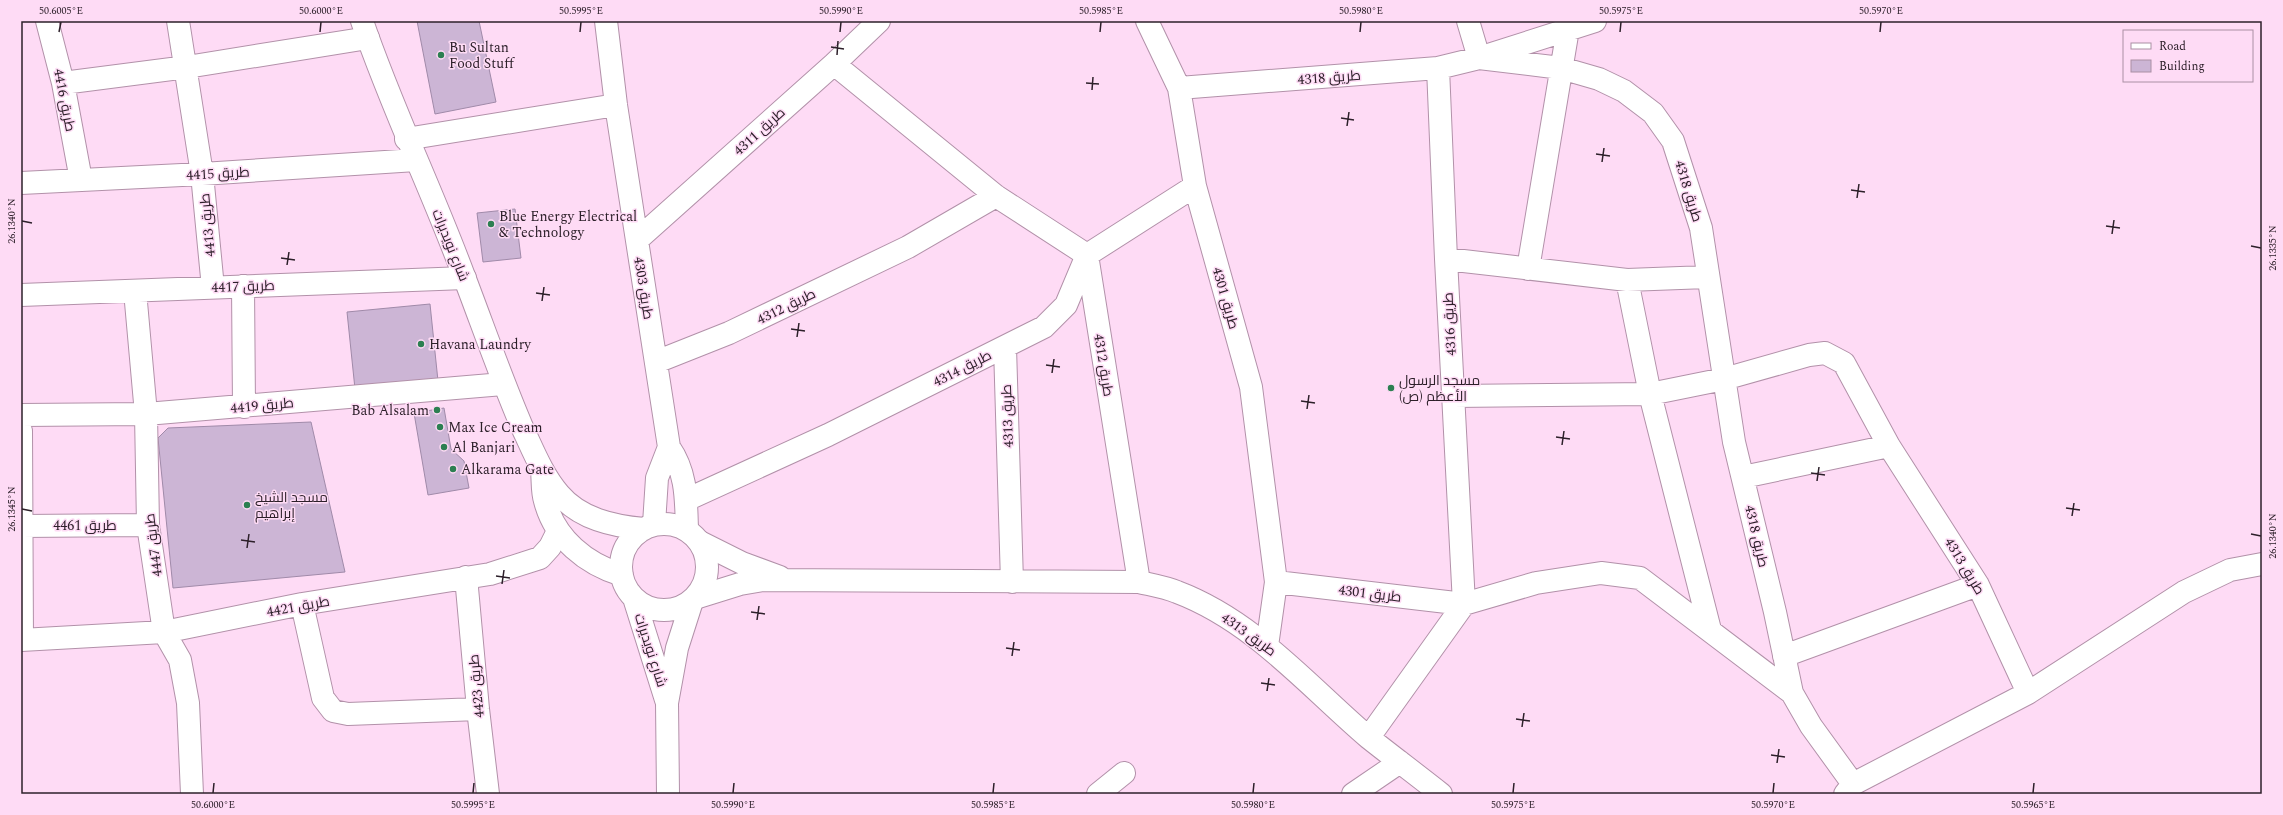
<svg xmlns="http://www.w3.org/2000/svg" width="2283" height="815" font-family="Spectral,Cairo,serif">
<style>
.building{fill:#ccb5d5;stroke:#a08aa9}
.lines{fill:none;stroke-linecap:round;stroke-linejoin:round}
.minor-casing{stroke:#b291a9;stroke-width:24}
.tertiary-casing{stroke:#b291a9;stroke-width:24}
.minor{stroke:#fff;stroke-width:22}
.tertiary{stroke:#fff;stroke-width:22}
.ticks{fill:none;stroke:#2d202a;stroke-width:1.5}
.poi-dot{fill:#2c7f51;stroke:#fedbf5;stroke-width:1.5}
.labels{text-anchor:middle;stroke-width:3;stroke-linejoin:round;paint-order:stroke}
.poi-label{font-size:14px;fill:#2d202a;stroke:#fedbf5;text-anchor:start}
.street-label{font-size:14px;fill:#2d202a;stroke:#fedbf5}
.neatline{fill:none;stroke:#2d202a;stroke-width:1.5}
.ticks-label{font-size:10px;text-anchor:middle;fill:#2d202a}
</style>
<rect width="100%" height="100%" fill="#fedbf5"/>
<path class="building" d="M417,21H479L496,102L435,114Z
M515,209L521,258L483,262L477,213Z
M430,304L438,381L355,389L347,312Z
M444,408L451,449L464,461L469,488L428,495L414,413Z
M311,422L345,572L173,588L158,438L168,428Z"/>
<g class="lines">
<g class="minor-casing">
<path id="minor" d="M47,21L63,83L81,180
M178,21L202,174L213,288
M606,21L616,105L669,447C687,473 686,499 687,530
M1147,21L1179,88L1195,186L1251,387L1276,582L1267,646
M1468,21L1479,58L1561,68L1599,79L1624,91L1653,113L1673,141L1701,228L1734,442L1775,612L1792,693
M834,64L996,196L1087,255L1139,582
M63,83L187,67L368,38
M1179,88L1438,68L1479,58L1595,21
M406,139L616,105
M21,183L202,174L416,160
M637,240L834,64L879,21
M1446,259L1627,280L1707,277
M1528,269L1568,29
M1627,280L1650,394L1710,630
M243,286L244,407
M135,291L146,414L148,525L164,632L180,660L188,703L192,794
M21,295L465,278
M1005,347L1012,582
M656,362L729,333L908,247L996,196
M1453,396L1650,394L1724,379L1809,355L1825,353L1844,363L1889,446L1978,585L2028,693
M21,415L146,414L503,384
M21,431L22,640
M1743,477L1889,446
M686,500L828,435L1044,327L1066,305L1087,255L1195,186
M654,524L657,478L669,447
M21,526L148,525
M700,542L742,563L780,577
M466,577L478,709L488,794
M1276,582L1464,604L1446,259L1438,68
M695,598L740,584L763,580L1139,582C1152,585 1165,587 1177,592C1254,621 1308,686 1369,738C1393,757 1417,775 1441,794
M302,604L323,698L333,711L348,714L478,709
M21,640L164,632L302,604L490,574L540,558L550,547L558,531
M1784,656L1978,585
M1369,737L1464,604L1536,583L1601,573L1640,578L1792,693L1811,726L1853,784
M1098,794L1124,773
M1353,794L1400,762
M1845,794L1853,784L2028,693L2184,592L2230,570L2262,564"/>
</g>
<g class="tertiary-casing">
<path id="tertiary" d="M362,21C392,109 433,192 465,279C484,329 501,378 522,427C533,450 542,474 559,494C580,519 613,526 644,529
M542,471C543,480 542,492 545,501C555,539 586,564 622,575
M621 567a43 43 0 1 1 86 0a43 43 0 1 1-86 0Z
M634,598L666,700
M668,794L667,703L677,648L692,601"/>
</g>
<use href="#minor" class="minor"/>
<use href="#tertiary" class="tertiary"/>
</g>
<path class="ticks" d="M59,32L61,22M320,32L321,22M580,32L581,22M840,32L841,22M1100,32L1101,22M1360,32L1361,22M1620,32L1621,22M1880,32L1881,22M831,47L844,49M837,55L838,41M1086,83L1099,84M1092,90L1093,77M1341,118L1354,120M1347,126L1349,112M1596,154L1610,156M1602,162L1604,148M1851,190L1865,192M1857,198L1859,184M22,221L32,223M2106,226L2120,228M2112,234L2114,220M2251,246L2261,248M281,258L295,260M287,265L289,252M536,293L550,295M542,301L544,287M791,329L805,331M797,337L799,323M1046,365L1060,367M1052,373L1054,359M1301,401L1315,403M1307,409L1309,395M1556,437L1570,439M1562,445L1564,431M1811,473L1825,475M1817,481L1819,467M2066,508L2080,510M22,509L32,511M2072,516L2074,503M2251,534L2261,536M241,540L255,542M247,548L249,534M496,576L510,578M502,584L504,570M751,612L765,614M757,620L759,606M1006,648L1020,650M1012,656L1014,642M1261,683L1275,685M1267,691L1269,678M1516,719L1530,721M1522,727L1524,713M1771,755L1785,757M1777,763L1779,749M213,793L214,783M473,793L474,783M733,793L734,783M993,793L994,783M1253,793L1254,783M1513,793L1514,783M1773,793L1774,783M2033,793L2034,783"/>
<g class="poi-dot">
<circle cx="441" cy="55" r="4"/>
<circle cx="491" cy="224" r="4"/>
<circle cx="421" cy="344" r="4"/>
<circle cx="1391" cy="388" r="4"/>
<circle cx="437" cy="410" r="4"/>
<circle cx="440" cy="427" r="4"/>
<circle cx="444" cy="447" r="4"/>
<circle cx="453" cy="469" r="4"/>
<circle cx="247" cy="505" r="4"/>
</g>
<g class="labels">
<g class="poi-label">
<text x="449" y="52">Bu Sultan<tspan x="449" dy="16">Food Stuff</tspan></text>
<text x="499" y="221">Blue Energy Electrical<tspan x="499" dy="16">&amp; Technology</tspan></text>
<text x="429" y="349">Havana Laundry</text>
<text x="1399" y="385">مسجد الرسول<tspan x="1399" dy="16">الأعظم (ص)</tspan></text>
<text x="429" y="415" text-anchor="end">Bab Alsalam</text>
<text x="448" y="432">Max Ice Cream</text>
<text x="452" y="452">Al Banjari</text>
<text x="461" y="474">Alkarama Gate</text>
<text x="255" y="502">مسجد الشيخ<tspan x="255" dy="16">إبراهيم</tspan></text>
</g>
<g class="street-label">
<text transform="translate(1329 77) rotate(-4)" y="5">طريق 4318</text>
<text transform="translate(65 100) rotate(79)" y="5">طريق 4416</text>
<text transform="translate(759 131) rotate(-42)" y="5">طريق 4311</text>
<text transform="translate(218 173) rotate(-3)" y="5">طريق 4415</text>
<text transform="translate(1689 191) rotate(73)" y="5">طريق 4318</text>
<text transform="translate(207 225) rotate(-95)" y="5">طريق 4413</text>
<text transform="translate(451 245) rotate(68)" y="5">شارع نويديرات</text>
<text transform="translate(243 286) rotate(-2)" y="5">طريق 4417</text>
<text transform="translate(644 288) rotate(81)" y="5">طريق 4303</text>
<text transform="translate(1226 298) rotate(74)" y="5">طريق 4301</text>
<text transform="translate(786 306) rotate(-26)" y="5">طريق 4312</text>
<text transform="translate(1449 324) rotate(-93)" y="5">طريق 4316</text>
<text transform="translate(1104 365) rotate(81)" y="5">طريق 4312</text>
<text transform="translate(962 368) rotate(-27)" y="5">طريق 4314</text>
<text transform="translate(262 405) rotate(-5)" y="5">طريق 4419</text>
<text transform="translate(1007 416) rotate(-92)" y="5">طريق 4313</text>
<text x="85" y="530">طريق 4461</text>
<text transform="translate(1757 536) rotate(77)" y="5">طريق 4318</text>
<text transform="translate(153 545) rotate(-97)" y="5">طريق 4447</text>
<text transform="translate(1965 566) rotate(59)" y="5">طريق 4313</text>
<text transform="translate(1370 593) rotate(7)" y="5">طريق 4301</text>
<text transform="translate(298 606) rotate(-10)" y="5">طريق 4421</text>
<text transform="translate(1249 634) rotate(36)" y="5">طريق 4313</text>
<text transform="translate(651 650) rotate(72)" y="5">شارع نويديرات</text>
<text transform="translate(476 686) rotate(-95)" y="5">طريق 4423</text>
</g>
</g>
<rect width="2283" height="815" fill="none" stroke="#fedbf5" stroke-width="44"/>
<rect x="2123" y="30" width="130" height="52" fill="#fedbf5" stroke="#aa90a4"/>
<rect x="2131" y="43" width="20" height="6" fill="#ffffff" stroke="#aa90a4"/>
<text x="2159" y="50" font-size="12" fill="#2d202a">Road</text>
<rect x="2131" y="60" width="20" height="12" fill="#ccb5d5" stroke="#aa90a4"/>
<text x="2159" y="70" font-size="12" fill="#2d202a">Building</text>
<rect x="22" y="22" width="2239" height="771" class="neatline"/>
<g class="ticks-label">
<text x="61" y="14">50.6005°E</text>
<text x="321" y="14">50.6000°E</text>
<text x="581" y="14">50.5995°E</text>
<text x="841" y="14">50.5990°E</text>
<text x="1101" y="14">50.5985°E</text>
<text x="1361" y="14">50.5980°E</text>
<text x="1621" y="14">50.5975°E</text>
<text x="1881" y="14">50.5970°E</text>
<text transform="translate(11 221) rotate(-90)" y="4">26.1340°N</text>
<text transform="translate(2272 248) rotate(-90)" y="4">26.1335°N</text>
<text transform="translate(11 509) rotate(-90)" y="4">26.1345°N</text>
<text transform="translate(2272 536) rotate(-90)" y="4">26.1340°N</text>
<text x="213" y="808">50.6000°E</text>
<text x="473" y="808">50.5995°E</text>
<text x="733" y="808">50.5990°E</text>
<text x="993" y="808">50.5985°E</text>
<text x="1253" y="808">50.5980°E</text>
<text x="1513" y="808">50.5975°E</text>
<text x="1773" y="808">50.5970°E</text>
<text x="2033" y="808">50.5965°E</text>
</g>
</svg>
